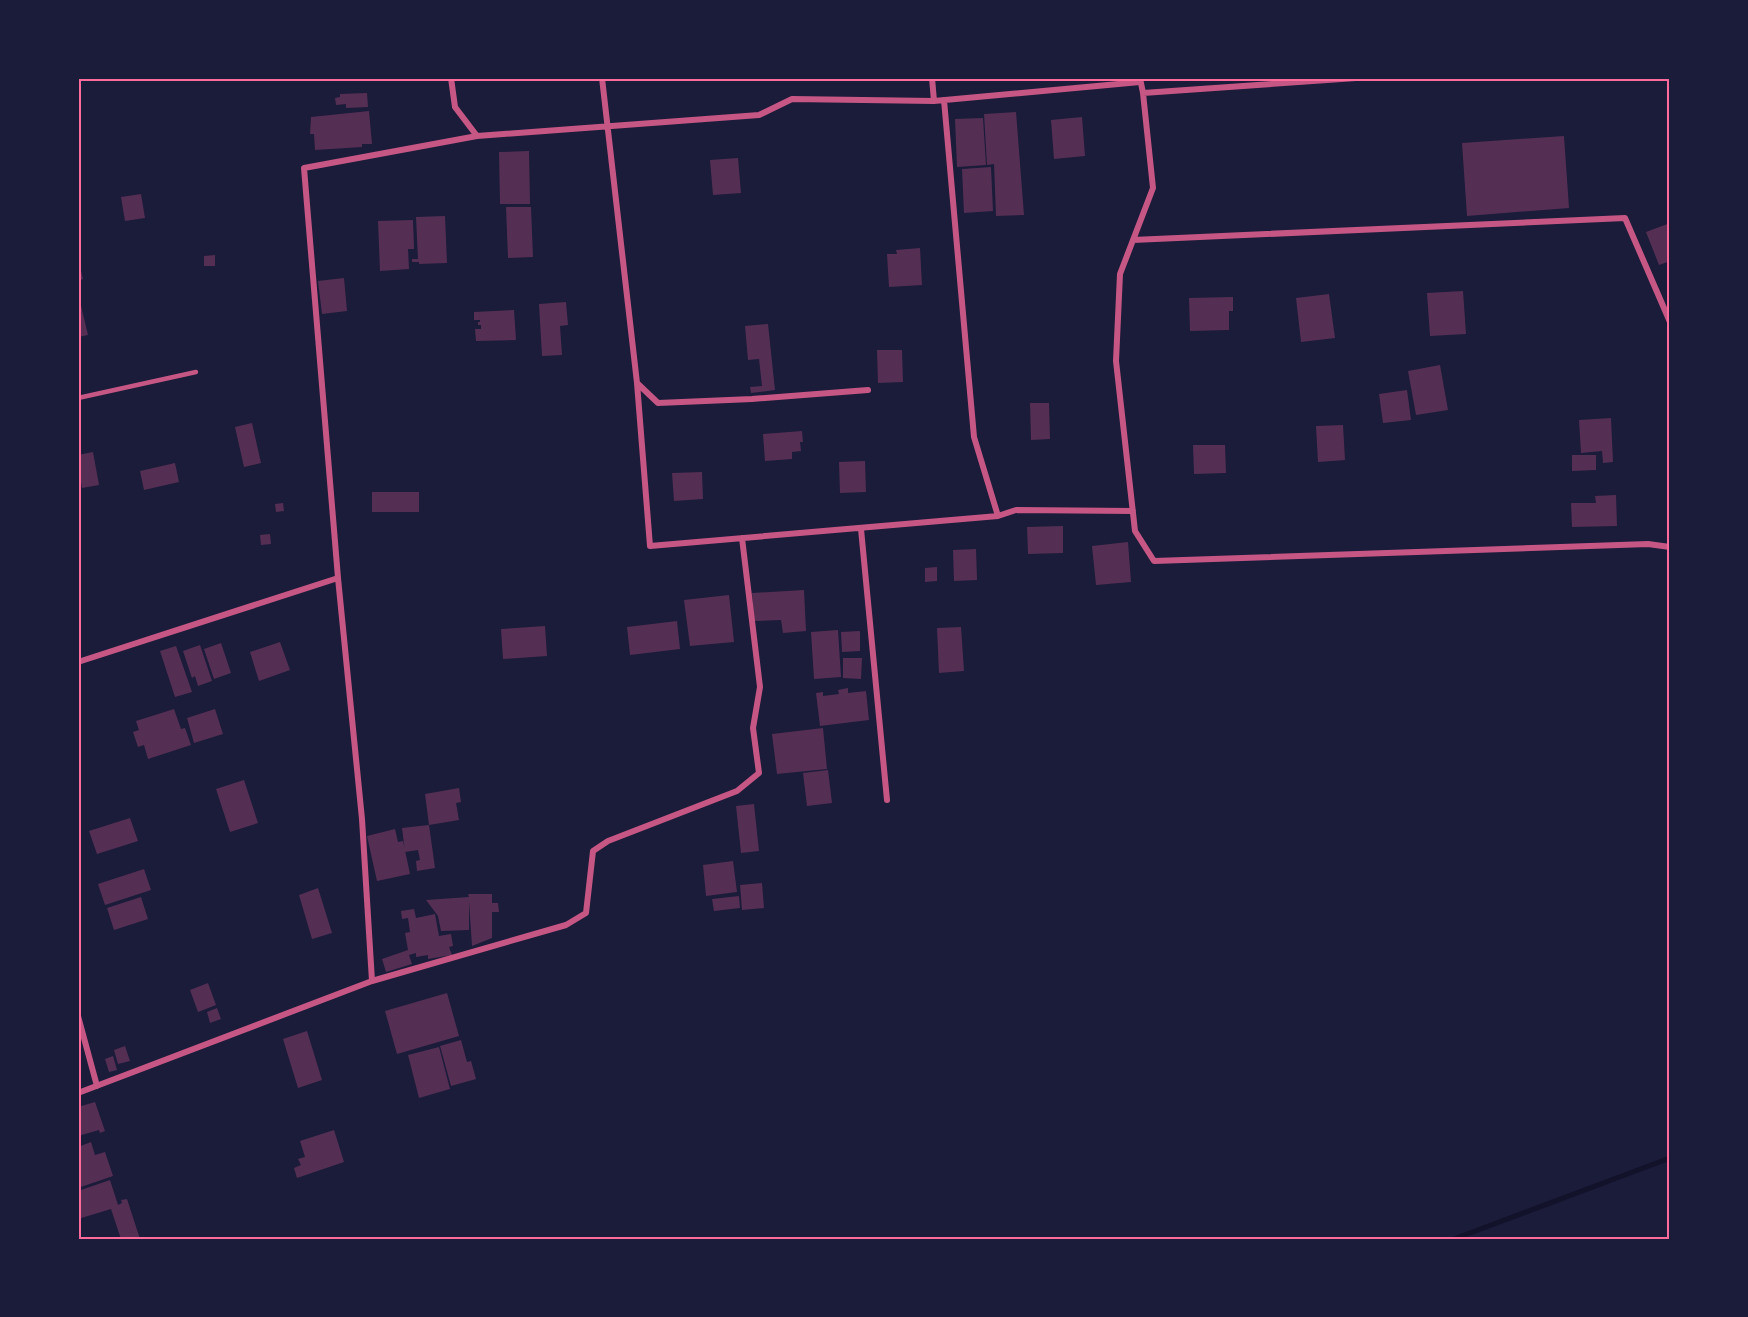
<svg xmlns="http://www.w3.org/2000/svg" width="1748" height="1317" font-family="Helvetica,sans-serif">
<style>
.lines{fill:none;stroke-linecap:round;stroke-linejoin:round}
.stream{stroke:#12122b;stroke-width:5}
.building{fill:#542f53}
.service{stroke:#c65784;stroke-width:4.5}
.minor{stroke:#c65784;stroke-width:6}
.neatline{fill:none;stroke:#ff6b9d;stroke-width:2}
</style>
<rect width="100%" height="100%" fill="#1b1b3a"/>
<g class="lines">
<path class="stream" d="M1454,1239L1670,1158"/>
</g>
<path class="building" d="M367,93L368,107L346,108V104L336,105L335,98L340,97V94Z
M369,111L372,144H362V147L315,150L314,134H310L311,117Z
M1016,112L1024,215L996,216L994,164L987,165L984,114Z
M1082,117L1085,156L1054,159L1051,120Z
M983,118L986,165L957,167L955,119Z
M1564,136L1569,208L1467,216L1462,143Z
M529,151L530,204H500L499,152Z
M738,158L741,193L713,195L710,160Z
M991,167L993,211L964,213L962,169Z
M141,194L145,218L125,221L121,197Z
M506,207H531L533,257L508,258Z
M445,216L447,263L419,264V262H412V259H418L416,217Z
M413,220L414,249H408L409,269L380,271L378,221Z
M1670,223V261L1659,265L1646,232Z
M920,248L922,285L889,287L887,254H897L896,250Z
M215,255V266H204V256Z
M78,267H80L83,279L78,281Z
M344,278L347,311L322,314L318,281Z
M1463,291L1466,334L1430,336L1427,293Z
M78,293L88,335L78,337Z
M1329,294L1335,338L1301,342L1296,298Z
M1233,297V311H1229V330L1190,331L1189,298Z
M566,302L568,325L560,326L562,355L542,356L539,304Z
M514,310L516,340L476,341L475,329H481V325H478V322H480V320H474V312Z
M768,324L775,390L751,393L750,387L762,386L759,359L748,360L745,326Z
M877,350H902L903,382L878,383Z
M1440,365L1448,410L1416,415L1408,371Z
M1407,390L1411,420L1383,423L1379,394Z
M1030,403H1049L1050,439L1031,440Z
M1611,418L1613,462L1603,463L1602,451L1581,453L1579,420Z
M252,423L261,463L244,467L235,427Z
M1343,425L1345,460L1318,462L1316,426Z
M802,431L803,442H800L801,451L792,452V459L765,461L763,434Z
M1193,445H1225L1226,473L1194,474Z
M93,452L99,485L82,488L78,466V455Z
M1572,455H1596V470L1572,471Z
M865,461L866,492L840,493L839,462Z
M175,463L179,482L144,490L140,471Z
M702,472L703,499L674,501L672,473Z
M372,492H419V512H372Z
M1616,495L1617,526L1572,527L1571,503H1596L1595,496Z
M283,503L284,511L276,512L275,504Z
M1063,526V553L1028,554L1027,527Z
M270,534L271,544L261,545L260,535Z
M1128,542L1131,582L1096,585L1092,546Z
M976,549L977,580L954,581L953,550Z
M937,567V581L925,582V568Z
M804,590L806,631L783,633L781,620L754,621L752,593Z
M729,595L734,642L690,646L684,600Z
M677,621L680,649L630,655L627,627Z
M545,626L547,656L503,659L501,629Z
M961,627L964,671L939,673L937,628Z
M838,630L841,677L814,679L811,632Z
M860,631V651L842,652L841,632Z
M280,642L290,670L259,681L250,652Z
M221,643L231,673L214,679L204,649Z
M200,645L212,681L198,686L195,676L192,678L183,651Z
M176,646L192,692L175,697L160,651Z
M843,658H862L861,679L843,678Z
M848,688V693L866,691L869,720L820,726L816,693L823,692V696L839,694L838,690Z
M174,709L181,729L185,728L191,745L148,759L144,745L138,747L133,732L139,730L136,721Z
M215,709L223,734L194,743L187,718Z
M823,728L827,769L777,774L772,734Z
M828,770L832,803L807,806L803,773Z
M244,780L258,823L230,832L216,789Z
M459,788L461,802L456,803L459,820L429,825L435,868L417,871L416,861L420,860L418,850L405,852L402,828L429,825L425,794Z
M754,804L759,851L741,853L736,806Z
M130,818L138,841L97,854L89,831Z
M395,829L398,842L403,841L410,874L377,881L367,836Z
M733,861L737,892L706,896L703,865Z
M144,869L151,890L105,905L98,884Z
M762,883L764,908L742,910L740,885Z
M318,888L332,933L312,939L299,895Z
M468,894H492V903H498L499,912H492V938L472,946L469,901V930L441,931L438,916L426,900L469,897Z
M739,896L740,908L714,911L712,899Z
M141,897L148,919L114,930L107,908Z
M414,909L416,918L435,914L439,936L451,934L453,946L449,947L452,955L428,959V955L416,957V953L409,955L412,964L386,972L382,959L408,950L405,933L410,932L408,918L402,919L401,911Z
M208,983L216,1005L198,1012L190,990Z
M447,993L459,1036L397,1054L385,1011Z
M217,1008L221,1019L210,1023L207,1012Z
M307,1031L322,1080L298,1088L283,1039Z
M461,1040L467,1062L471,1061L476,1079L451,1086L440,1046Z
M125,1046L130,1061L118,1064L114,1050Z
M439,1047L450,1089L419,1098L408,1055Z
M113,1056L117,1070L109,1072L105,1059Z
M95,1102L105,1131L100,1133L99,1130L78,1136V1107Z
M334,1130L344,1162L297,1178L294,1168L301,1165L298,1159L305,1157L300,1141Z
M91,1142L95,1155L105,1152L113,1176L78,1188V1147Z
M110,1180L118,1205L122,1203L121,1200L127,1199L140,1239H121L111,1209L78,1219V1191Z"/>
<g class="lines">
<path class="service" d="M78,398L196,372"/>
<path class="minor" d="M451,78L455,107L477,136L759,115L792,99L934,101L1140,82
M602,78L637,383L658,403L752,399L868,390
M932,78L934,101
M1140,78L1143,93L1153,188L1120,274L1116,361L1135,531L1154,561L1648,544L1670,547
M1143,93L1356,78
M944,100L974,437L998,516
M1133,240L1625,218L1670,322
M637,383L650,546L998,516L1016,510L1133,511
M861,529L887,800
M78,662L338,578
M372,981L362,819L338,578L304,168L477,136
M78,1016L97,1086
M78,1093L372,981L566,925L586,913L593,851L608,841L737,791L759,773L753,728L760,687L742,538"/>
</g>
<rect width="1748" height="1317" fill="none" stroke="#1b1b3a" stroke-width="159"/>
<rect x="80" y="80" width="1588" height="1158" class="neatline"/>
</svg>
